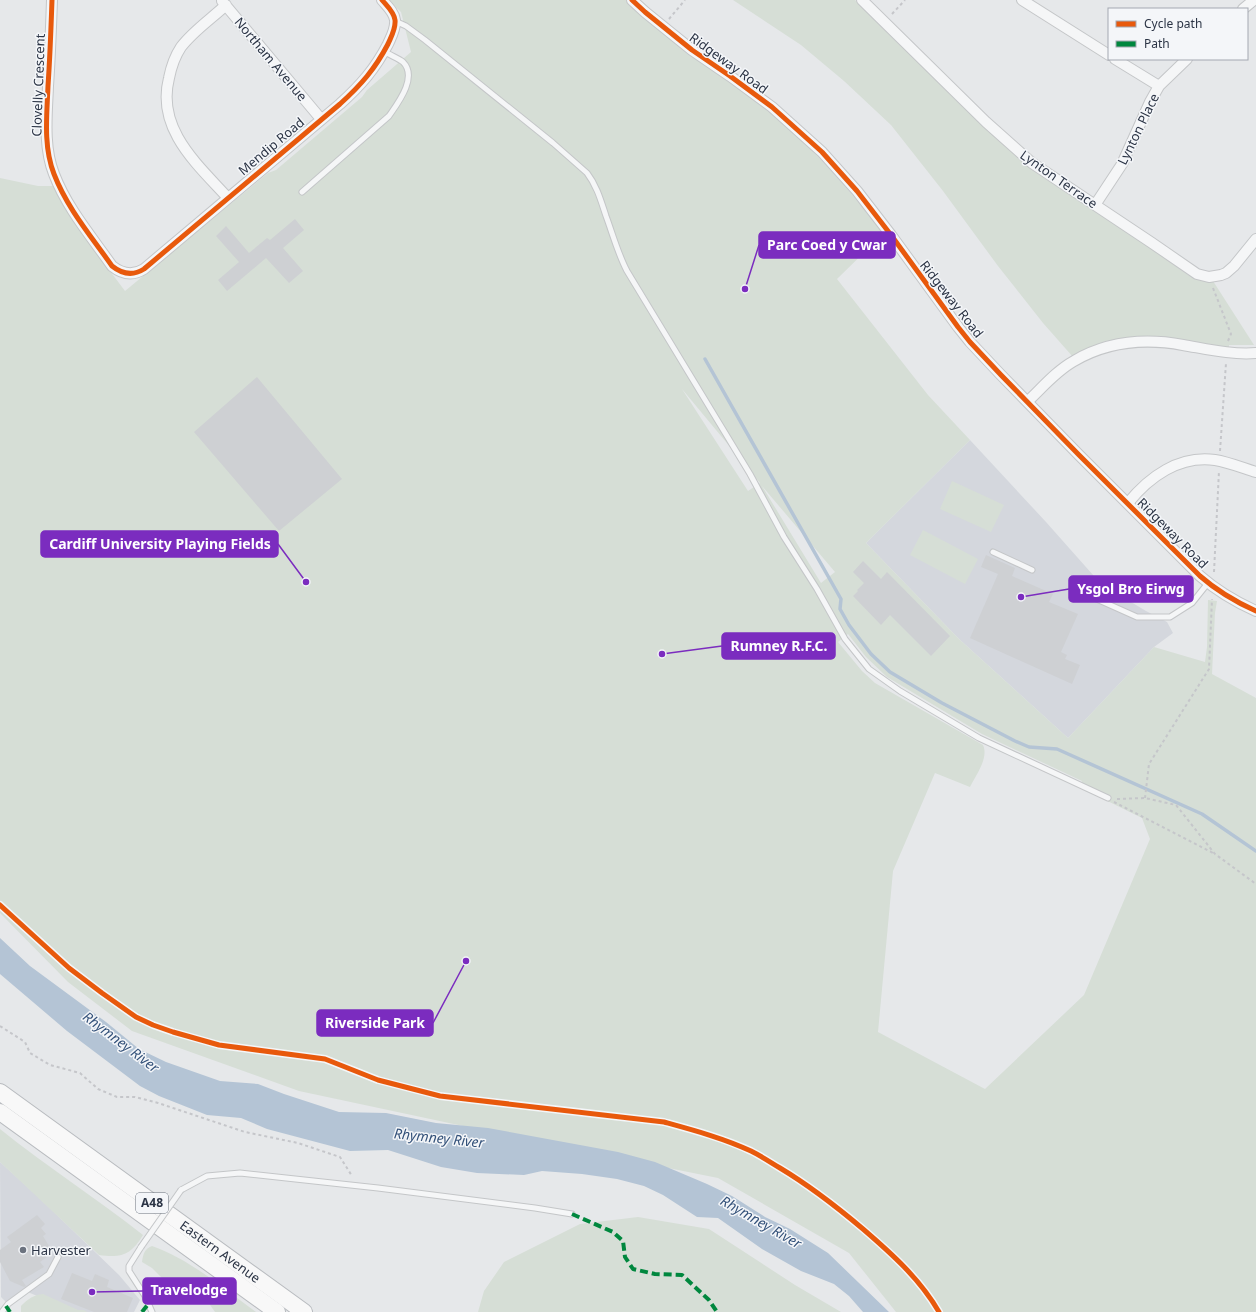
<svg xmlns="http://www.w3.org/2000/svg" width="1256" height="1312" font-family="'Noto Sans',sans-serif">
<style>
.built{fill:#d4d7dd}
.green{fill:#d6ded6;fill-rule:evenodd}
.water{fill:#b4c4d5}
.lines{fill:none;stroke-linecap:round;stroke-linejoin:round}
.stream{stroke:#b4c4d5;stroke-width:3.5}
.building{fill:#ced0d3}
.service-casing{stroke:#c4c6c8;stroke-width:7}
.minor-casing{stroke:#c4c6c8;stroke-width:12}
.trunk-casing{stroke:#b8bbbf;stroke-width:18}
.path{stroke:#c5c6ca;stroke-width:2;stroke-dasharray:3 3;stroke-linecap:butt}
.service{stroke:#f5f6f7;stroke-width:5}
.minor{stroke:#f5f6f7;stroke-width:10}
.trunk{stroke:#f8f8f8;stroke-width:16}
.service-bridge-casing{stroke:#c4c6c8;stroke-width:7;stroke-linecap:butt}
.service-bridge{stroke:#f5f6f7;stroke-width:5}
.quiet{stroke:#00873e;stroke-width:4;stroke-dasharray:8 4;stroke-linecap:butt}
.cycleway-casing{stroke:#f4f6f9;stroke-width:8}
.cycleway{stroke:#e8590c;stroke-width:5}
.poi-dot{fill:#6c737f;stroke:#f4f6f9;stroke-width:1.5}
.labels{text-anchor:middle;stroke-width:3;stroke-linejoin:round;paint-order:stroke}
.shield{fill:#f4f6f9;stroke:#676e7b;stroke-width:1}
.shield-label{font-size:12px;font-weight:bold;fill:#2b3445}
.street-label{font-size:13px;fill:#2b3445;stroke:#f4f6f9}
.poi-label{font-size:13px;fill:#2b3445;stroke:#f4f6f9;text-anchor:start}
.water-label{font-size:14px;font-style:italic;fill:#34527a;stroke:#f4f6f9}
.leader{fill:none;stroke:#7b2cbf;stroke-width:1.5}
.callout-dot{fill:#7b2cbf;stroke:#f4f6f9;stroke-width:1.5}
.callout{fill:#7b2cbf;stroke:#7b2cbf;stroke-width:1.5}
.callout-label{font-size:14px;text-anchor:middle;font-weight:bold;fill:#fff}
</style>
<rect width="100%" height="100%" fill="#e6e8ea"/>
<path class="built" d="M970,440L1046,522L1101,584L1146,611L1167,622L1173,633L1154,647L1068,738L959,639L866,543Z
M0,1162L34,1193L119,1275L140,1300L134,1312H77L25,1291L8,1304L1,1297Z"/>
<path class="green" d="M388,0H626C668,43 720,73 767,110C812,145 848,189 884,233L837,279L928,395L970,440L866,543L959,639L1068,738L1154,647L1205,662L1207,647L1208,600L1217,601L1215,613L1212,674L1256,698V1312H896L849,1253L718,1178L519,1138L299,1091L132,1031L68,982L0,913V178L38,186H55L107,267L125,291L268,173L276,170L362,97L367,90L411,52L401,12ZM682,389L760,483L748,491ZM762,486L835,572L821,583ZM848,634L866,657L887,677L982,734L1082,781L1079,787L1142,818L1150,839L1084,995L985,1089L878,1032L893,871L935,773L970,787C976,775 989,758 983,745L875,683L862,671L838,642Z
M733,0H855L1009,150L1038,174L1152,249L1188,275L1199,280L1213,281L1254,345H1229V348L1177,339L1149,337L1073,357L1043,323L998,266L943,191L891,125L844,81L801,45Z
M952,481L1004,505L991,532L940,509Z
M923,530L978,559L965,584L910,555Z
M0,1129C46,1166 96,1198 143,1235C131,1255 122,1258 99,1255L0,1162Z
M638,1217L709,1229L795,1285L841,1312H478L484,1291L504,1262L580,1224Z
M152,1246C191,1260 223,1288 256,1312H215L208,1302L164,1280L152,1268L142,1262C143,1255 144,1249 152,1246Z
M43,1294L78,1310H84L87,1312H21V1306C28,1299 33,1295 43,1294Z"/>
<path class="water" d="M0,938L30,966L106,1022L139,1049L166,1062L220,1081L258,1084L284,1094L339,1112L386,1113L436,1123L488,1128L618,1152L655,1162L707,1184L732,1196L765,1217L790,1229L828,1253L889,1312H863L849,1296L834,1284L801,1271L762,1249L718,1218L697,1217L663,1195L644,1186L617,1179L582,1174L542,1171L524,1175L477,1173L441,1167L388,1150L350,1151L267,1129L241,1118L207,1115L159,1096L140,1086L67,1031L0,974Z"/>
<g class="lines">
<path class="stream" d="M705,359L837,592L841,599L840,609L849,625L871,654L890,672L942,703L1015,741L1029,747L1057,749L1202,814L1256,851"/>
</g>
<path class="building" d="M295,219L304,230L283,248L303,271L289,283L266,258L227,291L218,280L239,262L216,236L226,226L249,253L267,238L270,240Z
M257,377L342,479L279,531L194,432Z
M986,555L1015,568L1012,576L1053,594L1049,602L1078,614L1061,652L1067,655L1065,659L1080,665L1072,684L970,638L998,574L981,567Z
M863,561L881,579L887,572L950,636L931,656L890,615L881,625L853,596L858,591L857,590L864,583L853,572Z
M37,1215L45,1224L41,1228L46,1234L43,1236L49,1246L43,1250L47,1257L40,1262L44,1267L22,1280L26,1286L24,1287L10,1281L0,1262V1250L11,1242L7,1237Z
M72,1273L92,1281L95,1274L109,1280L107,1287L133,1298L127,1312H94L61,1299Z"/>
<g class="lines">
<g class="service-casing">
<path id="service" d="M395,21L406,26L425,40L553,143L587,173C597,186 601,201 606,216C613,235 618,254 627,271L750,474L784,537L817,589L845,639L869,669L900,691L979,738L1108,798
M302,192L389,116C398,103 418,77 403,62C398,58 389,55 384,51
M993,552L1032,570
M1090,596L1137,617H1170L1192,603L1208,583
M181,1190L207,1176L240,1173L378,1188L535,1208L572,1214
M141,1247L129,1266V1271L145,1296L152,1312
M2,1312L8,1304L49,1274L58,1257"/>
</g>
<g class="minor-casing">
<path id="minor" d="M52,0C51,29 50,57 48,86C47,114 43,146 54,174C67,208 91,236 112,266C122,274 133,276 144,269L340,104C361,85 375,69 388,44C391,37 396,29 395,20C394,12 387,6 382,0
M632,0L645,12L692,50L730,76L772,107L822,152L857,191L891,235L958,327L970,342L1001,375L1079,455L1200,576C1216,590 1236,602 1256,611
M862,0L986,122L1032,163L1152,243L1197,274L1209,277L1221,275L1226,273L1234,266L1256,239
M1022,0L1109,55
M222,1L321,119
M226,5C211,19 193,31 181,47C175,56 171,68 169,78C156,129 197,164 228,198
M1243,9L1254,0
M1115,59L1159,86
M1095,205L1122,164L1150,102L1159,86L1187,59
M1028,401C1042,388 1056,371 1074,361C1108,341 1145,338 1183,345C1207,349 1232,355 1256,353
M1128,503C1149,477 1179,455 1215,460C1228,462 1243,468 1256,472"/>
</g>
<g class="trunk-casing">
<g id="trunk">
<path id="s1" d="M0,1092L304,1312"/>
<path d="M0,1112L277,1312"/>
</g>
</g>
<path class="path" d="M892,14L905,0
M669,19L685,0
M1213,288L1231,334L1228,341
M1220,451L1226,363
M1214,572L1219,471
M1145,798L1149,764L1209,669L1212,599
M1117,799L1145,798L1176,805L1215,854L1256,884
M1114,802L1213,853
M0,1026L25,1042L30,1053L50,1065L80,1073L98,1089L117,1097H135L158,1103L245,1132L298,1143L340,1157L352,1176"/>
<use href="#service" class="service"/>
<use href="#minor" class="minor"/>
<use href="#trunk" class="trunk"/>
<g class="service-bridge-casing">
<path id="service-bridge" d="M141,1247L181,1190"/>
</g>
<use href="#service-bridge" class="service-bridge"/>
<path class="quiet" d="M572,1214L613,1232L623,1241L625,1257L633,1269L655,1274L682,1275L709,1300L717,1312
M6,1306L10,1312
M142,1312L149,1303"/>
<g class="cycleway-casing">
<path id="cycleway" d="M52,0C51,29 50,57 48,86C47,114 43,146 54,174C67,208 91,236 112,266C122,274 133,276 144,269L340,104C361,85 375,69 388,44C391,37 396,29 395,20C394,12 387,6 382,0
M632,0L645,12L692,50L730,76L772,107L822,152L857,191L891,235L958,327L970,342L1001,375L1079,455L1200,576C1216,590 1236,602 1256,611
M0,905L69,968L102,993L136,1017L153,1025L173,1032L219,1045L325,1059L378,1080L440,1096L664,1122C693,1130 723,1138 751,1151C761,1156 770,1162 780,1168C810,1186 837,1207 863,1229C892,1254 920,1279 939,1312"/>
</g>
<use href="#cycleway" class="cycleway"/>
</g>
<circle class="poi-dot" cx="23" cy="1250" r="4"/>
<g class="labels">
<rect class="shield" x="136" y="1193" width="32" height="20" rx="3"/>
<g class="shield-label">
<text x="152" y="1207">A48</text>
</g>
<g class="street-label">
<text transform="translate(271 59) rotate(50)" y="5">Northam Avenue</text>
<text transform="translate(729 63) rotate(36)" y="5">Ridgeway Road</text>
<text transform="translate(38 85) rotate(-88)" y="5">Clovelly Crescent</text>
<text transform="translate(1138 129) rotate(-64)" y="5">Lynton Place</text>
<text transform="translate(271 146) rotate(-40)" y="5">Mendip Road</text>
<text transform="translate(1059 179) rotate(35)" y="5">Lynton Terrace</text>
<text transform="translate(952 299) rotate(52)" y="5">Ridgeway Road</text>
<text transform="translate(1173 533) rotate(45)" y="5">Ridgeway Road</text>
<text dy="5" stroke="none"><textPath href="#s1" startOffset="272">Eastern Avenue</textPath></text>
</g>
<g class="poi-label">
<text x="31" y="1255">Harvester</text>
</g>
<g class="water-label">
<text transform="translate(121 1042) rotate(37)" y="5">Rhymney River</text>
<text transform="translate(439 1138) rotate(6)" y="5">Rhymney River</text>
<text transform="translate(761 1222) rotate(30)" y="5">Rhymney River</text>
</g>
</g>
<path class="leader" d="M745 289L759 245M306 582L278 544M1021 597L1069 589M662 654L722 646M466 961L433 1023M92 1292L143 1291"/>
<g class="callout-dot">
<circle cx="745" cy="289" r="4"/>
<circle cx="306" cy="582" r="4"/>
<circle cx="1021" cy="597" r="4"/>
<circle cx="662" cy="654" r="4"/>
<circle cx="466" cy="961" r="4"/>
<circle cx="92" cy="1292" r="4"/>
</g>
<g class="callout">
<rect x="759" y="232" width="136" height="26" rx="4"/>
<rect x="41" y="531" width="237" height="26" rx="4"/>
<rect x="1069" y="576" width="124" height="26" rx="4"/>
<rect x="722" y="633" width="113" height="26" rx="4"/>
<rect x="317" y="1010" width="116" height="26" rx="4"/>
<rect x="143" y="1278" width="93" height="26" rx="4"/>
</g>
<g class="callout-label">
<text x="827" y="250">Parc Coed y Cwar</text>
<text x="160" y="549">Cardiff University Playing Fields</text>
<text x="1131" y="594">Ysgol Bro Eirwg</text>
<text x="779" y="651">Rumney R.F.C.</text>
<text x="375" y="1028">Riverside Park</text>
<text x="189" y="1295">Travelodge</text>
</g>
<rect x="1108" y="8" width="140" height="52" fill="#f4f6f9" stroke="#a4a8b1"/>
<rect x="1116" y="21" width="20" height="6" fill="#e8590c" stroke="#a4a8b1"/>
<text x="1144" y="28" font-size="12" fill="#2b3445">Cycle path</text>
<rect x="1116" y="41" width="20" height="6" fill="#00873e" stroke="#a4a8b1"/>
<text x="1144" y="48" font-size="12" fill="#2b3445">Path</text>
</svg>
